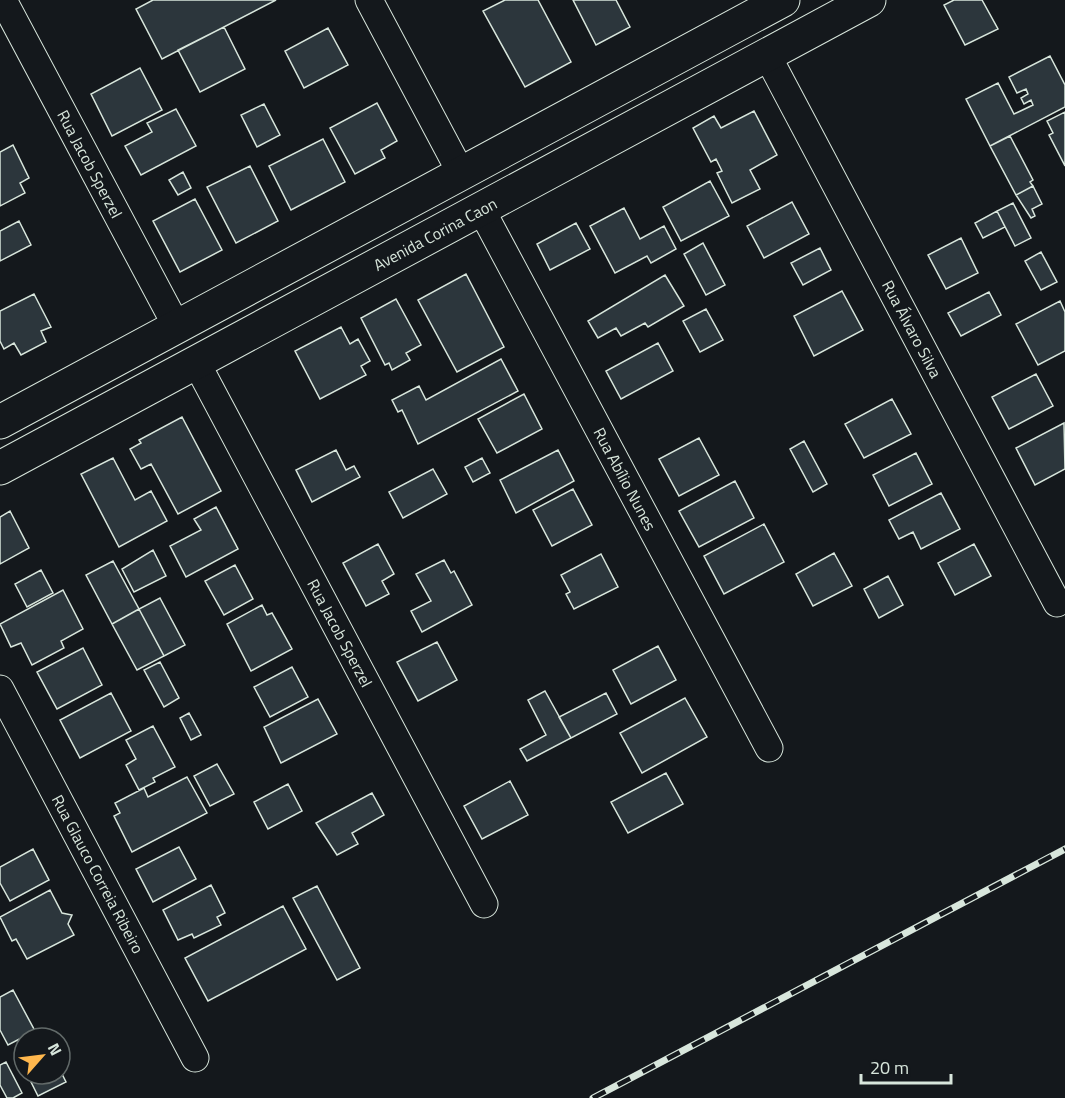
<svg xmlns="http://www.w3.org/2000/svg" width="1065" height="1098" font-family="'Titillium Web',sans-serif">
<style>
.building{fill:#2c363c;stroke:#d8e6dc;stroke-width:1.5}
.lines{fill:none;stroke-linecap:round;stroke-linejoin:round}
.minor-casing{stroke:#d8e6dc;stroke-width:29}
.secondary-casing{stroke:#d8e6dc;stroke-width:35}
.minor{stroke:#14181c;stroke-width:27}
.secondary{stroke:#14181c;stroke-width:33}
.rail-casing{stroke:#d8e6dc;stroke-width:7}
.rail{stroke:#14181c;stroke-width:4.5;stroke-dasharray:14;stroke-linecap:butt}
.labels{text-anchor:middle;stroke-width:4.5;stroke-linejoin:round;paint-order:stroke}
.street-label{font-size:16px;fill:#d8e6dc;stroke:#14181c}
</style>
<rect width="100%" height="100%" fill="#14181c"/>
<path class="building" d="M153,0H276L162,59L136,9Z
M505,0H538L571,62L525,87L483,11Z
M573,0H616L630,27L596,45Z
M954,0H982L998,29L965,45L944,5Z
M224,27L245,69L200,92L178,50Z
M328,28L348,65L304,88L285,51Z
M1050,56L1065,85V107L990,146L966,99L998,83L1014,114L1033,105L1031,100L1024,104L1021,98L1028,94L1026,89L1017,93L1009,77Z
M140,68L162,110L112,136L91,94Z
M377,103L397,141L381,150L385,158L355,174L330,128Z
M264,104L280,135L257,147L241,115Z
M176,109L196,146L141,175L125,146L152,132L147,123Z
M754,111L777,155L750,170L760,189L732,203L717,173L722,171L716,159L711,162L693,128L714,116L721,128Z
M1065,112V166L1049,135L1053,133L1047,121Z
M1010,136L1033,180L1030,182L1033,186L1016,195L990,146Z
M323,139L345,182L291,210L269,166Z
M13,145L29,178L20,183L25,193L0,206V152Z
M250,166L278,221L236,243L207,187Z
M183,172L191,188L178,195L169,180Z
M710,181L729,216L681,241L663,207Z
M1033,186L1042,204L1032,209L1035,216L1031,218L1016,195Z
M195,199L222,250L180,272L153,221Z
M792,202L809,234L764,258L747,226Z
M1013,203L1031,238L1015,246L997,211Z
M624,208L640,239L664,226L676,249L651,263L647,256L615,273L590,226Z
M997,211L1005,227L983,238L975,223Z
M19,221L31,245L0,261V231Z
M576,223L590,249L550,270L537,244Z
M961,238L978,273L946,289L928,255Z
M703,243L725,285L706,295L684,254Z
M820,248L831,270L803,285L791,263Z
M1041,252L1057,282L1041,290L1025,261Z
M466,274L504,347L457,372L418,300Z
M665,275L684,306L648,327L645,323L621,336L616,328L598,338L588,321Z
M842,291L863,330L814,356L794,316Z
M989,292L1001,315L961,336L948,313Z
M34,294L51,327L41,331L46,342L21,355L14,343L4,349L0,341V311Z
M396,299L421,345L406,353L410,360L392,370L389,363L385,365L361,318Z
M1060,301L1065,312V351L1038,365L1016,324Z
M706,309L723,340L700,352L683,321Z
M341,327L350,344L358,339L370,361L361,366L366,375L320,399L295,351Z
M658,343L673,371L621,399L606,371Z
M501,359L518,391L418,444L402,410L398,412L392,400L419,386L426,400Z
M1036,374L1053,406L1009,429L992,397Z
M524,394L542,429L497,453L478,419Z
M892,399L911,434L864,458L845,424Z
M182,417L221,491L178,514L151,464L141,469L130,449L141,443L139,440Z
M1064,423L1065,469L1035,485L1016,448Z
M699,438L719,475L679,496L659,459Z
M804,441L827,484L813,492L790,449Z
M336,450L346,470L354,466L360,477L312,502L296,470Z
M558,450L574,481L516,513L500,480Z
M916,453L932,484L889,506L873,475Z
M113,458L135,500L151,491L167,521L119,547L81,474Z
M482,458L490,473L473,482L465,467Z
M433,469L447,494L403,518L389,492Z
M735,481L754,518L699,547L679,511Z
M573,489L592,525L552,546L533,510Z
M941,493L960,529L921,549L913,532L899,539L889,520Z
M216,507L238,549L186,577L170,546L201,530L194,519Z
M10,511L29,548L0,564V517Z
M764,524L784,562L724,594L704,556Z
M378,544L394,574L382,581L389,594L366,606L343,563Z
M974,544L991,576L955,595L938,563Z
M153,550L166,576L134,592L122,569Z
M834,553L852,586L813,606L796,574Z
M601,554L618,587L574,609L566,594L570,592L561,575Z
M444,560L451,573L454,571L472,605L422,632L411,611L431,601L416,574Z
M113,561L139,609L112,624L86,575Z
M235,565L253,599L224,615L205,581Z
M41,570L53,593L27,607L15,584Z
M888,576L903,605L879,618L864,589Z
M63,590L83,629L61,641L64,648L32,665L21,643L11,647L0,624Z
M160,598L185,645L164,656L139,609Z
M262,605L267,615L272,613L292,649L251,671L227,624Z
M139,609L164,656L137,670L112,624Z
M437,642L457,680L418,701L397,662Z
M658,646L676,680L631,704L613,670Z
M83,648L102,685L57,709L37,672Z
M160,662L179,698L164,707L144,670Z
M292,667L308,697L270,717L254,687Z
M545,691L571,738L527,761L520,749L546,735L528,700Z
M111,693L131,731L80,758L60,720Z
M606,693L617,714L571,738L559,717Z
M685,698L707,737L642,773L620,733Z
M318,699L337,734L281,763L264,727Z
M189,713L201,735L191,740L180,718Z
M153,726L175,767L153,778L155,782L139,790L126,765L136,759L126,740Z
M217,764L234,794L210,806L194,776Z
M666,773L683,804L628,833L611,802Z
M187,777L207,813L132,852L114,816L120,813L115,803L144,788L148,797Z
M510,781L528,815L482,839L464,806Z
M288,784L302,811L268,829L254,802Z
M372,793L384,815L352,833L358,844L337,855L316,823Z
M179,847L196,879L153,902L136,869Z
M33,849L49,880L10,901L0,883V867Z
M211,885L225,913L217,917L221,925L194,938L192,934L178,940L163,910Z
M317,886L360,968L337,980L293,898Z
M50,890L62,913L72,915L68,924L74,935L27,959L16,939L12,941L0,917Z
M283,906L306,949L208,1001L185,958Z
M13,990L35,1031L8,1045L0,1030V997Z
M6,1062L22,1093L13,1098H7L0,1085V1065Z
M60,1070L66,1082L38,1096L27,1074H60Z"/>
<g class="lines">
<g class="minor-casing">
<path id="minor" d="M3,0L177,327
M369,0L461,173
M767,55L1057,603
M481,209L769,748
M196,362L484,904
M0,689L195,1058"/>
</g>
<g class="secondary-casing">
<path id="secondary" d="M0,422L783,0
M0,468L869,0"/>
</g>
<use href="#minor" class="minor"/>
<use href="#secondary" class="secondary"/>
<g class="rail-casing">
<path id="rail" d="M593,1098L1065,849"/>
</g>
<use href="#rail" class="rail"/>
</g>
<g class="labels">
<g class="street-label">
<text transform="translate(90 164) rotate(62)" y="6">Rua Jacob Sperzel</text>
<text transform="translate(435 234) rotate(-28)" y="6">Avenida Corina Caon</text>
<text transform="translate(912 329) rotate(62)" y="6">Rua Álvaro Silva</text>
<text transform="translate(625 479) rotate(62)" y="6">Rua Abílio Nunes</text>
<text transform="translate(340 633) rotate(62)" y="6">Rua Jacob Sperzel</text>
<text transform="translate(98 874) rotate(62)" y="6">Rua Glauco Correia Ribeiro</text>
</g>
</g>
<g transform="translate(42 1056) rotate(62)"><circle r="28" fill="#14181c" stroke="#626a69" stroke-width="1.5"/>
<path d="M0-4.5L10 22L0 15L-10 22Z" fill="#ffb74d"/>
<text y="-9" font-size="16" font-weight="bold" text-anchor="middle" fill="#d8e6dc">N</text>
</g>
<path d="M861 1074v9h90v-9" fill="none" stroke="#d8e6dc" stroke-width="3"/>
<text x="870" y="1074" font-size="18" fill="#d8e6dc" stroke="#14181c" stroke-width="4.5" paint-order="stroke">20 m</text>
</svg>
